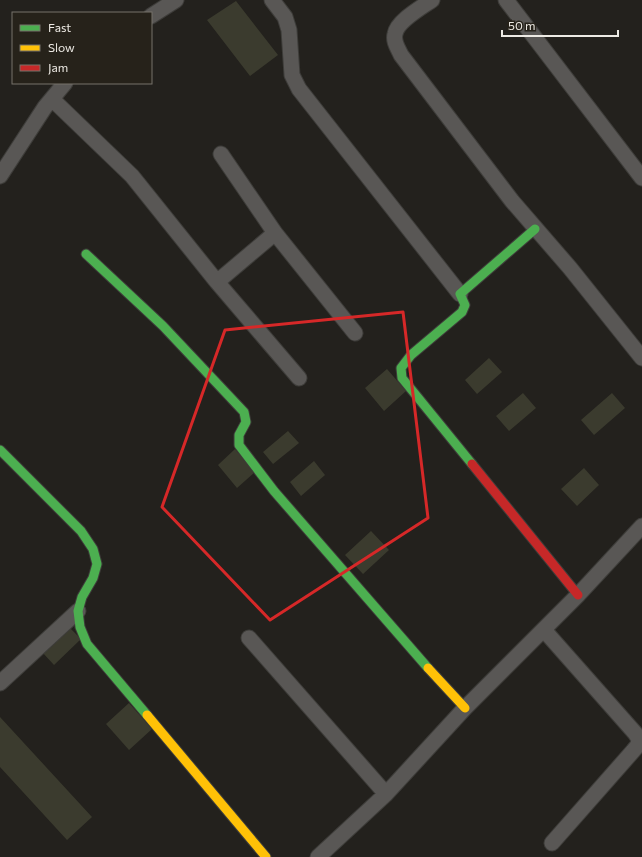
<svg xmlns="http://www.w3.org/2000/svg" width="642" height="857" font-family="Commissioner,sans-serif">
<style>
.building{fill:#3b3b2e}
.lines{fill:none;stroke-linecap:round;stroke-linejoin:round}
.street-casing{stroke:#3e3d3a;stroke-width:17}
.fast-casing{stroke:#3e3d3a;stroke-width:11}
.slow-casing{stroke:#3e3d3a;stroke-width:11}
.jam-casing{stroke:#3e3d3a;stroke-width:11}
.street{stroke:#595755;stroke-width:15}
.fast{stroke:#4caf50;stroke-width:9}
.slow{stroke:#ffc107;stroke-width:9}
.jam{stroke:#c62828;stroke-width:9}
.marked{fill:none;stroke:#d62828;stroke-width:3;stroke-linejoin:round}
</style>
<rect width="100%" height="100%" fill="#23211d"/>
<path class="building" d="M236,1L278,55L250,76L207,20Z
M489,358L502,372L477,394L465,380Z
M387,369L406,391L384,411L365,388Z
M523,393L536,408L509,431L496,416Z
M612,393L625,408L594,435L581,420Z
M288,431L299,443L273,464L263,452Z
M235,449L255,472L237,488L218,465Z
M314,461L325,475L301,496L290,482Z
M584,468L599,485L577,506L561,489Z
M371,531L389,550L363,574L345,555Z
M69,627L81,639L54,665L42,652Z
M129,703L152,729L129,750L106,724Z
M0,717L92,817L67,840L0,767Z"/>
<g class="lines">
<g class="street-casing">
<path id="street" d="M272,0L285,17L289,30L292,75L299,89L460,294
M432,0C422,7 397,21 395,34C393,42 398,48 401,55L512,201L570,268L642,358
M506,0L642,178
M151,16L176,0
M52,99L132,176L217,282L299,378
M221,154L275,233L355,333
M0,176L45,107L65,83
M217,282L275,233
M544,630L635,733L639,739L638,745L633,751L552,843
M249,638L386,794
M0,683L78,611
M318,857L386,794L465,708L578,595L642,526"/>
</g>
<g class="fast-casing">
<path id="fast" d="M86,254L163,326L244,412L246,422L239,435V445L274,491L428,668
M0,450L81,531L93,549L97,564L93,578L82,597L78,611L80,627L87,644L147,715
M472,464L402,378L401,368L411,355L462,312L465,305L460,294L535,229"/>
</g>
<g class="slow-casing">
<path id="slow" d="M428,668L465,708
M147,715L266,857"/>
</g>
<g class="jam-casing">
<path id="jam" d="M472,464L578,595"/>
</g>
<use href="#street" class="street"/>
<use href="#fast" class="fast"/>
<use href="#slow" class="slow"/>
<use href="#jam" class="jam"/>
</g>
<path class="marked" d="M403,312L428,518L270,620L162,507L225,330Z"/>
<rect x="12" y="12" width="140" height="72" fill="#26221a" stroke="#76726b"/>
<rect x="20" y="25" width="20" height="6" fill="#4caf50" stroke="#76726b"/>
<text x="48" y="32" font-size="12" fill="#edeae4">Fast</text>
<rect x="20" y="45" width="20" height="6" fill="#ffc107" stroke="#76726b"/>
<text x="48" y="52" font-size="12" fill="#edeae4">Slow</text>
<rect x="20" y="65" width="20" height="6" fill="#c62828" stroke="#76726b"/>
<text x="48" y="72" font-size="12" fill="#edeae4">Jam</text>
<path d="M502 30v6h116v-6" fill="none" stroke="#edeae4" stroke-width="2"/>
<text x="508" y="30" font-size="12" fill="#edeae4" stroke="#26221a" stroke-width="3" paint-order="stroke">50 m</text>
</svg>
